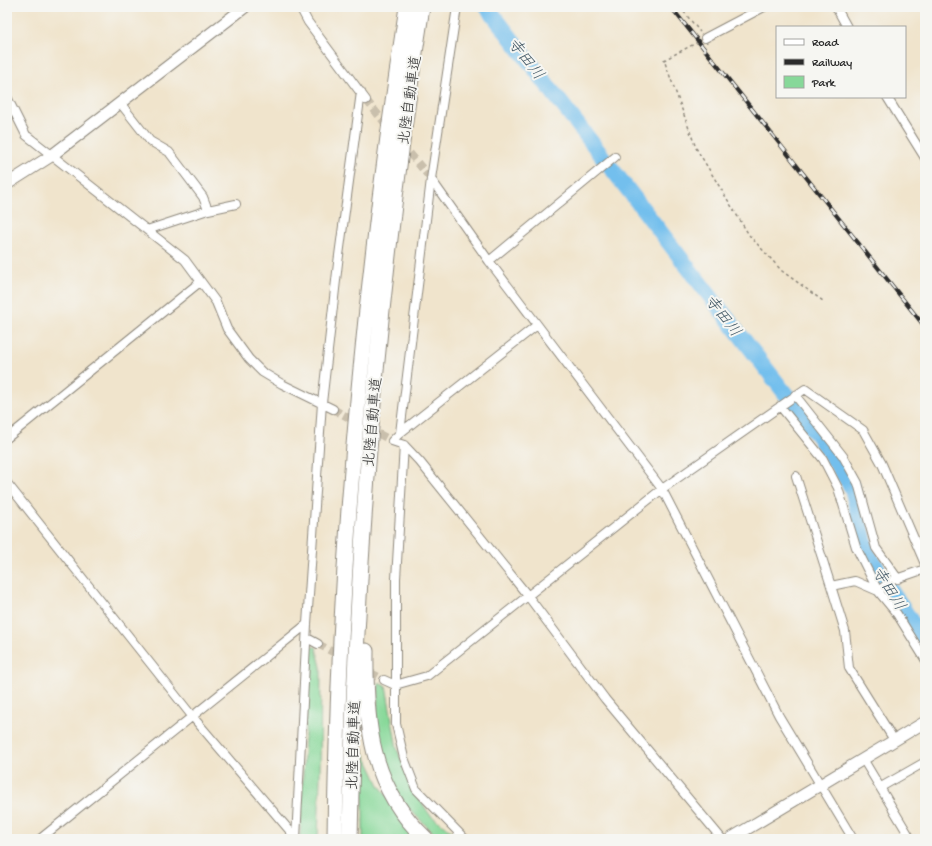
<svg xmlns="http://www.w3.org/2000/svg" width="932" height="846" font-family="'Gochi Hand','Klee One',sans-serif">
<style>
.green{fill:#87d899;stroke:#598262}
.lines{fill:none;stroke-linecap:round;stroke-linejoin:round}
.river{stroke:#73bfed;stroke-width:16}
.street-tunnel{stroke:#c9bfac;stroke-width:8;stroke-dasharray:8 4;stroke-linecap:butt}
.street-casing{stroke:#8e887c;stroke-width:10}
.secondary-casing{stroke:#8e887c;stroke-width:13}
.highway-casing{stroke:#8e887c;stroke-width:17}
.path{stroke:#8e887c;stroke-width:1.5;stroke-dasharray:3 3;stroke-linecap:butt}
.street{stroke:#fff;stroke-width:8}
.secondary{stroke:#fff;stroke-width:11}
.highway{stroke:#fff;stroke-width:15}
.rail-casing{stroke:#2b2b2b;stroke-width:4}
.rail{stroke:#f6f6f2;stroke-width:2.5;stroke-dasharray:8;stroke-linecap:butt}
.labels{text-anchor:middle;stroke-width:4;stroke-linejoin:round;paint-order:stroke}
.street-label{font-size:15px;fill:#2b2b2b;stroke:#f6f6f2}
.water-label{font-size:16px;font-style:italic;fill:#415765;stroke:#f6f6f2}
</style>
<rect width="100%" height="100%" fill="#f6f6f2"/>
<filter id="ink" filterUnits="userSpaceOnUse"><feTurbulence type="fractalNoise" baseFrequency=".025" numOctaves="2"/><feDisplacementMap in="SourceGraphic" scale="8" xChannelSelector="R" yChannelSelector="G"/><feConvolveMatrix kernelMatrix="1 2 1 2 8 2 1 2 1" color-interpolation-filters="sRGB"/></filter>
<filter id="wash" filterUnits="userSpaceOnUse"><feTurbulence type="fractalNoise" baseFrequency=".012" numOctaves="4" result="noise"/><feDisplacementMap in="SourceGraphic" scale="16" xChannelSelector="R" yChannelSelector="G"/><feGaussianBlur stdDeviation="0.9" result="paint"/><feColorMatrix in="noise" values="0 0 0 0 0 0 0 0 0 0 0 0 0 0 0 0 0 1.4 0 .05"/><feComposite in="paint" operator="in"/></filter>
<g filter="url(#wash)">
<rect width="100%" height="100%" fill="#f0e4cc"/>
<path class="green" d="M309,647H316L321,667L320,778L318,839H300Z
M379,683L386,686L397,749L412,788L430,815L462,839H440L408,808L397,792L389,773L376,723Z
M363,751L379,785L420,839H363Z"/>
<g class="lines">
<path class="river" d="M487,7L818,436L852,488L867,552L925,643"/>
</g>
</g>
<g filter="url(#ink)">
<g class="lines">
<path class="street-tunnel" d="M366,100L390,129
M402,144L431,179
M333,409L358,423
M368,428L392,441
M318,644L384,680"/>
<g class="street-casing">
<path id="street" d="M300,7L308,22L366,100
M836,7L847,27
M705,38L764,7
M7,97L26,135L185,260L216,302L227,329L249,359L262,372L282,384L333,409
M887,97L925,158
M121,104L150,141L169,152L203,197L208,210L236,204
M431,179L489,261L662,489L779,716L853,839
M147,230L208,210
M489,261L615,157
M537,325L400,433L392,441L404,445L420,462L528,596L605,699L722,839
M795,395L843,456L858,483L876,548L898,579
M780,406L823,459L838,488L856,547L878,591L897,614L925,659
M400,433L431,179L457,7
M7,438L200,282
M404,445L396,579V724L404,758L416,789L465,839
M796,476L831,586
M7,483L192,716L296,838
M307,638L318,644
M384,680L395,685L427,676L662,489L805,389L863,430L882,464L925,564
M894,740L849,668L845,631L831,586L855,581L878,591L893,580L925,569
M863,759L911,839
M881,787L925,762
M40,839L307,624
M296,839L307,624L322,403L338,263L361,92"/>
</g>
<g class="secondary-casing">
<path id="secondary" d="M7,184L51,156L245,7
M730,839L925,722"/>
</g>
<g class="highway-casing">
<path id="highway" d="M366,651C365,722 370,787 426,839
M335,839C338,560 364,282 407,7
M350,839C355,561 378,282 422,7"/>
</g>
<path class="path" d="M680,7L700,32
M698,42L664,60L696,148L749,235L782,271L823,301"/>
<use href="#street" class="street"/>
<use href="#secondary" class="secondary"/>
<use href="#highway" class="highway"/>
<g class="rail-casing">
<path id="rail" d="M671,7L925,327"/>
</g>
<use href="#rail" class="rail"/>
</g>
</g>
<g class="labels">
<g class="street-label">
<text transform="translate(409 100) rotate(-82)" y="5">北陸自動車道</text>
<text transform="translate(372 422) rotate(-85)" y="5">北陸自動車道</text>
<text transform="translate(353 745) rotate(-88)" y="5">北陸自動車道</text>
</g>
<g class="water-label">
<text transform="translate(527 58) rotate(52)" y="6">寺田川</text>
<text transform="translate(724 315) rotate(52)" y="6">寺田川</text>
<text transform="translate(890 588) rotate(58)" y="6">寺田川</text>
</g>
</g>
<rect width="932" height="846" fill="none" stroke="#f6f6f2" stroke-width="24"/>
<rect x="776" y="26" width="130" height="72" fill="#f6f6f2" stroke="#a5a5a2"/>
<rect x="784" y="39" width="20" height="6" fill="#ffffff" stroke="#a5a5a2"/>
<text x="812" y="46" font-size="12" fill="#2b2b2b">Road</text>
<rect x="784" y="59" width="20" height="6" fill="#2b2b2b" stroke="#a5a5a2"/>
<text x="812" y="66" font-size="12" fill="#2b2b2b">Railway</text>
<rect x="784" y="76" width="20" height="12" fill="#87d899" stroke="#a5a5a2"/>
<text x="812" y="86" font-size="12" fill="#2b2b2b">Park</text>
</svg>
